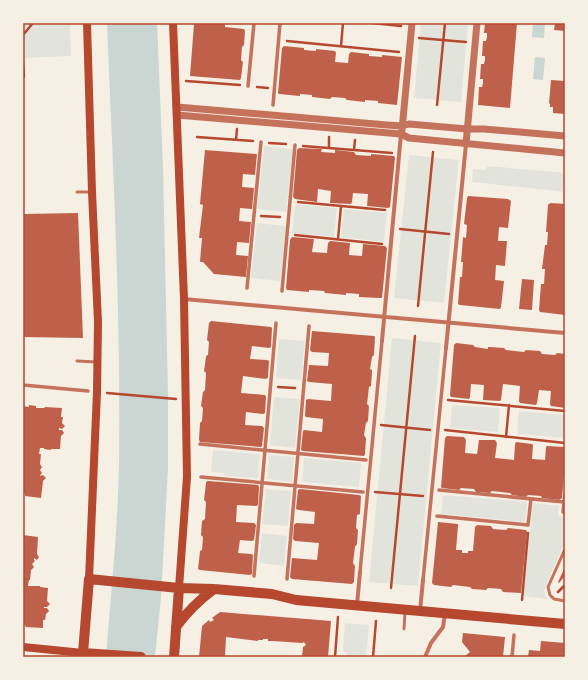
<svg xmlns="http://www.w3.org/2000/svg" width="588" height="680" font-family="Overpass,sans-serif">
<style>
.green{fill:#e2e4dc}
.water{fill:#c9d6d2}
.building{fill:#bf614a}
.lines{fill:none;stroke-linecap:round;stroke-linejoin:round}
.path{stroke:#b5482f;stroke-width:2.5}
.service{stroke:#c5725c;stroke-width:3}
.pedestrian{stroke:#c5725c;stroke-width:3.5}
.minor{stroke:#c5725c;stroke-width:4}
.tertiary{stroke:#c5725c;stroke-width:7}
.secondary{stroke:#b5482f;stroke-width:8}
.primary{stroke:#b5482f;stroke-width:10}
.neatline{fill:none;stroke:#b5482f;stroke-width:1.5}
</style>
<rect width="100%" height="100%" fill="#f6efe4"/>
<path class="green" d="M23,23H70L71,56L23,58Z
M421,23H468L461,102L414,98Z
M264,146L293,149L286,212L257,209Z
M409,155L459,160L444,303L394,298Z
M487,166L565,173V192L472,182L473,169L486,170Z
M295,204L337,208L334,237L292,233Z
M344,209L387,213L384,242L341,237Z
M257,223L286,226L280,281L251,278Z
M392,338L441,343L418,586L369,582Z
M279,339L305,341L301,380L276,378Z
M274,397L300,399L295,448L270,445Z
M452,405L500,408L498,432L450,428Z
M519,411L565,415V438L517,434Z
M213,450L260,454L258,478L224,476V473L211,472Z
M269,455L294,457L292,482L267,479Z
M304,458L361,463L359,487L302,482Z
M266,489L291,491L288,526L262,524Z
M443,495L527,502L525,522L441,514Z
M533,503L559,506L558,516L565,517V542L545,587L544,592L547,599L523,596Z
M262,533L287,536L284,566L259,563Z
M345,623L369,625L366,657H349L343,650Z"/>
<path class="water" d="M107,23H157L163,168L168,395V468L161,597L155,657H106C111,593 118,528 119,463C121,316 113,170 107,23Z
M533,23H545L544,38L532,37Z
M535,57L545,58L543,80L533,79Z"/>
<path class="building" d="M195,23H225V27L244,29L245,31L244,45L242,47L241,60L243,62L241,78L240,80L190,76L194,24Z
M485,23H517L510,108L478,105L479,87H482L483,83V79H480L481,64H484L485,60V56H482L483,41H486L487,37V33H484Z
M555,23H565V31L554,30Z
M284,46L304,48V50L316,51V49L335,51L336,53L335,62L348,63L349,54L351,52L369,54V56L382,57V55L402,57L397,105L378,103V101L365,100V102L347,100L345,98L332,97L330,99L312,97V95L300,94V96L279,94L278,93L282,48Z
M551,80L565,81V114L553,113V107H550V104L549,103Z
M299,148L322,149L321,152L335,153V150L354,152L356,155L371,156V154L394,156L395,158L390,207L388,208L367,206L368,194L353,193L352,202L351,204L330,203L331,191L318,189L317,202L295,199L293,197L297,150Z
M205,150L257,154L255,175L243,174L242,187L254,188L252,209L240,208L239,221L251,222L249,243L237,242L236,255L248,256L246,277L214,274L203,262H200L202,238H199L203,205L200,204Z
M468,196L508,199L511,201L508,228L499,227L498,241H507L505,266L496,265L495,280L504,281L501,307L500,309L460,305L458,304L460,277H462L463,262H461L463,237L466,238L467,225L464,224L467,198Z
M551,203L565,204V315L540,312L539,310L541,284H544L545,269H542L545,245H547L548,232H546L548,205L549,204Z
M78,213L83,338L23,337V214Z
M292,237L314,239L312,252L327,253L328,243L330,241L350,243L349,255L362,256L363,244L385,246L387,248L382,298H380L359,297V294L346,293V295L325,293L324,291L309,290V292L287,290L286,288L290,240Z
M522,279L534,280L532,310L519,309Z
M211,321L271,327L272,328L271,347L269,348L252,346L250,359L267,360L269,361L268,377L266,379L243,376L241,393L265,395L266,397L265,413L263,414L246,412L245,425L262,426L264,428L262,446L261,447L200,442L199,440L200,423L202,421L203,408L201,406L203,392L205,390L206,373L204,371L206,357L207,355H208L209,342L207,340L209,323Z
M312,331L374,336L375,337L374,355L372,357L370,369L372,370V372L371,386L369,387L367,404L369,406L368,421L366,423L364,435L366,438L365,454L364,456L303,451L301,450L303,431L304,430L322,432L323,419L306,417L305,416L306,400L308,399L331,401L332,384L309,382L307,381L309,365L328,366L329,353L312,352L310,350Z
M456,343L473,345L475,347L488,349V347H490L504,348L506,350L524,352L526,350L540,351L542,354L555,355L557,353L565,354V408L551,406L550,404L551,391L539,390L537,403L536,405L520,403L519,401L520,386L503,384L501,400L500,401L483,400L484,385L471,384L470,397L469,399L451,397L450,395L454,345Z
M29,405L36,406V408H44L45,407L62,408L61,417H63L62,423L65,426L62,429L59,428V430H62L64,433L61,436L60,449H51V450L44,449V448H40L39,454H41L40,464L42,467L40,470L42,473L41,474L40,476L43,475L46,478L43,481L41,498L25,496V493H23V406L29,407Z
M447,436L464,437L466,440L465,453L477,454L479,440H495L497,443L495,458L514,460L515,444L516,442L532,444L533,445L532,459L545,460L546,447L547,446L565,447V463L562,498L559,500L542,498L541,496L528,495L526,497L512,495L510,493L492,491L490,493L476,492L474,489L461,488L459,490L442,488L441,487L445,438Z
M208,481L258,485L259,487L258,504L257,506L237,505L236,522L254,523L256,525L254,540L252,541L240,540L238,553L251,554L253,555L252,574L250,575L200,570L198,569L200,551L202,550L203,537L201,535L202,521L205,519L206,502L204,500L206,483V482Z
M300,489L359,495L361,496L360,514L357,515L356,528L358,530L357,544L356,546H355L353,563L355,566L354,582L352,584L292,579L290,577L292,558L317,560L319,543L295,541L293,539L294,525L296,523L314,524L315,512L299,510L296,509L298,490Z
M438,522L458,524V526L456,550H462V553H468V551H473L475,527L477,525L491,526L493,529L506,530L508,528L526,530L527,532L521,593L503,592L501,589L488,588L486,590L472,589L470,587L453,585L451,587L434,585L432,583Z
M23,535L38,537L37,554L39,557L37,560L34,558V560L35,561L32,564L34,567L31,570L30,580H29L28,586H40V587L48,588L47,601L50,604L47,607H44V608H47L49,611L46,614L45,620H43V628L25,627L26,626L23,625Z
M565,567V576L559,583L558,582Z
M220,612L331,621L328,657H302L303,647L306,645L304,642L302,643L273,641H268V639H263V640H258V641L226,637L225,657H199L202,626L209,620L210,622L214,620L212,618Z
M463,633L505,637L503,657H464L470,652L462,642Z
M541,641L565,643V657H528L529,650L540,651Z"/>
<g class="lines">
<path class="path" d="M372,23L401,26
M23,35L33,23
M419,38L466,42
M287,41L399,52
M341,46L343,23
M23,62L24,77
M186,81L240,85
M257,87L268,88
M437,105L445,23
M197,137L253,141
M236,140L237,129
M269,143L286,144
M303,146L392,153
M329,148V137
M354,150L355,140
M298,202L385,210
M261,216L280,217
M400,229L449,234
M295,235L382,244
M338,239L341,206
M418,306L433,152
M278,387L295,388
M107,393L176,399
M448,400L565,411
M381,425L430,430
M445,430L565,443
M506,437L509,405
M375,492L423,496
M391,588L415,336
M558,592L565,585
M522,600L528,533
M335,657L338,617
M373,657L376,621"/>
<path class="service" d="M77,192H91
M77,361L96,362
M565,549L548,587L550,595L554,599L565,601
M404,629L405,612"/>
<path class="pedestrian" d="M248,86L254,23
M273,105L280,23
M247,288L261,142
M282,291L295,145
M23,385L88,391
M200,444L366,460
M201,477L363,492
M439,490L564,502L563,512L565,513
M564,502L565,494
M437,516L528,525L531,499
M360,572L382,341
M254,576L276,323
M287,579L309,326
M423,580L446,348
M512,657L514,635"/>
<path class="minor" d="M184,299L565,333
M382,341L401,134
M446,348L466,144
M357,605L360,572
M420,611L423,580
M425,657L431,643L443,627L445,614"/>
<path class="tertiary" d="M177,107L387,125L402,126L409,124L467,129H484L565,136
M177,115L401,134L409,138L565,153
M402,130L412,23
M466,144L477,23"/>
<path class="secondary" d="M87,23L92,192L98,322L97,392L89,579
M173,23L184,299L187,477L179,588
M23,647L83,653"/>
<path class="primary" d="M176,627C187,612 199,600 214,589
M141,657L83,653L89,579L179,588L214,589L272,594L296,600L565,624
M174,657L179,588"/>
</g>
<rect width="588" height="680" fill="none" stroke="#f6efe4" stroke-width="48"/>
<rect x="24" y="24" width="540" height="632" class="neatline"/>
</svg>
